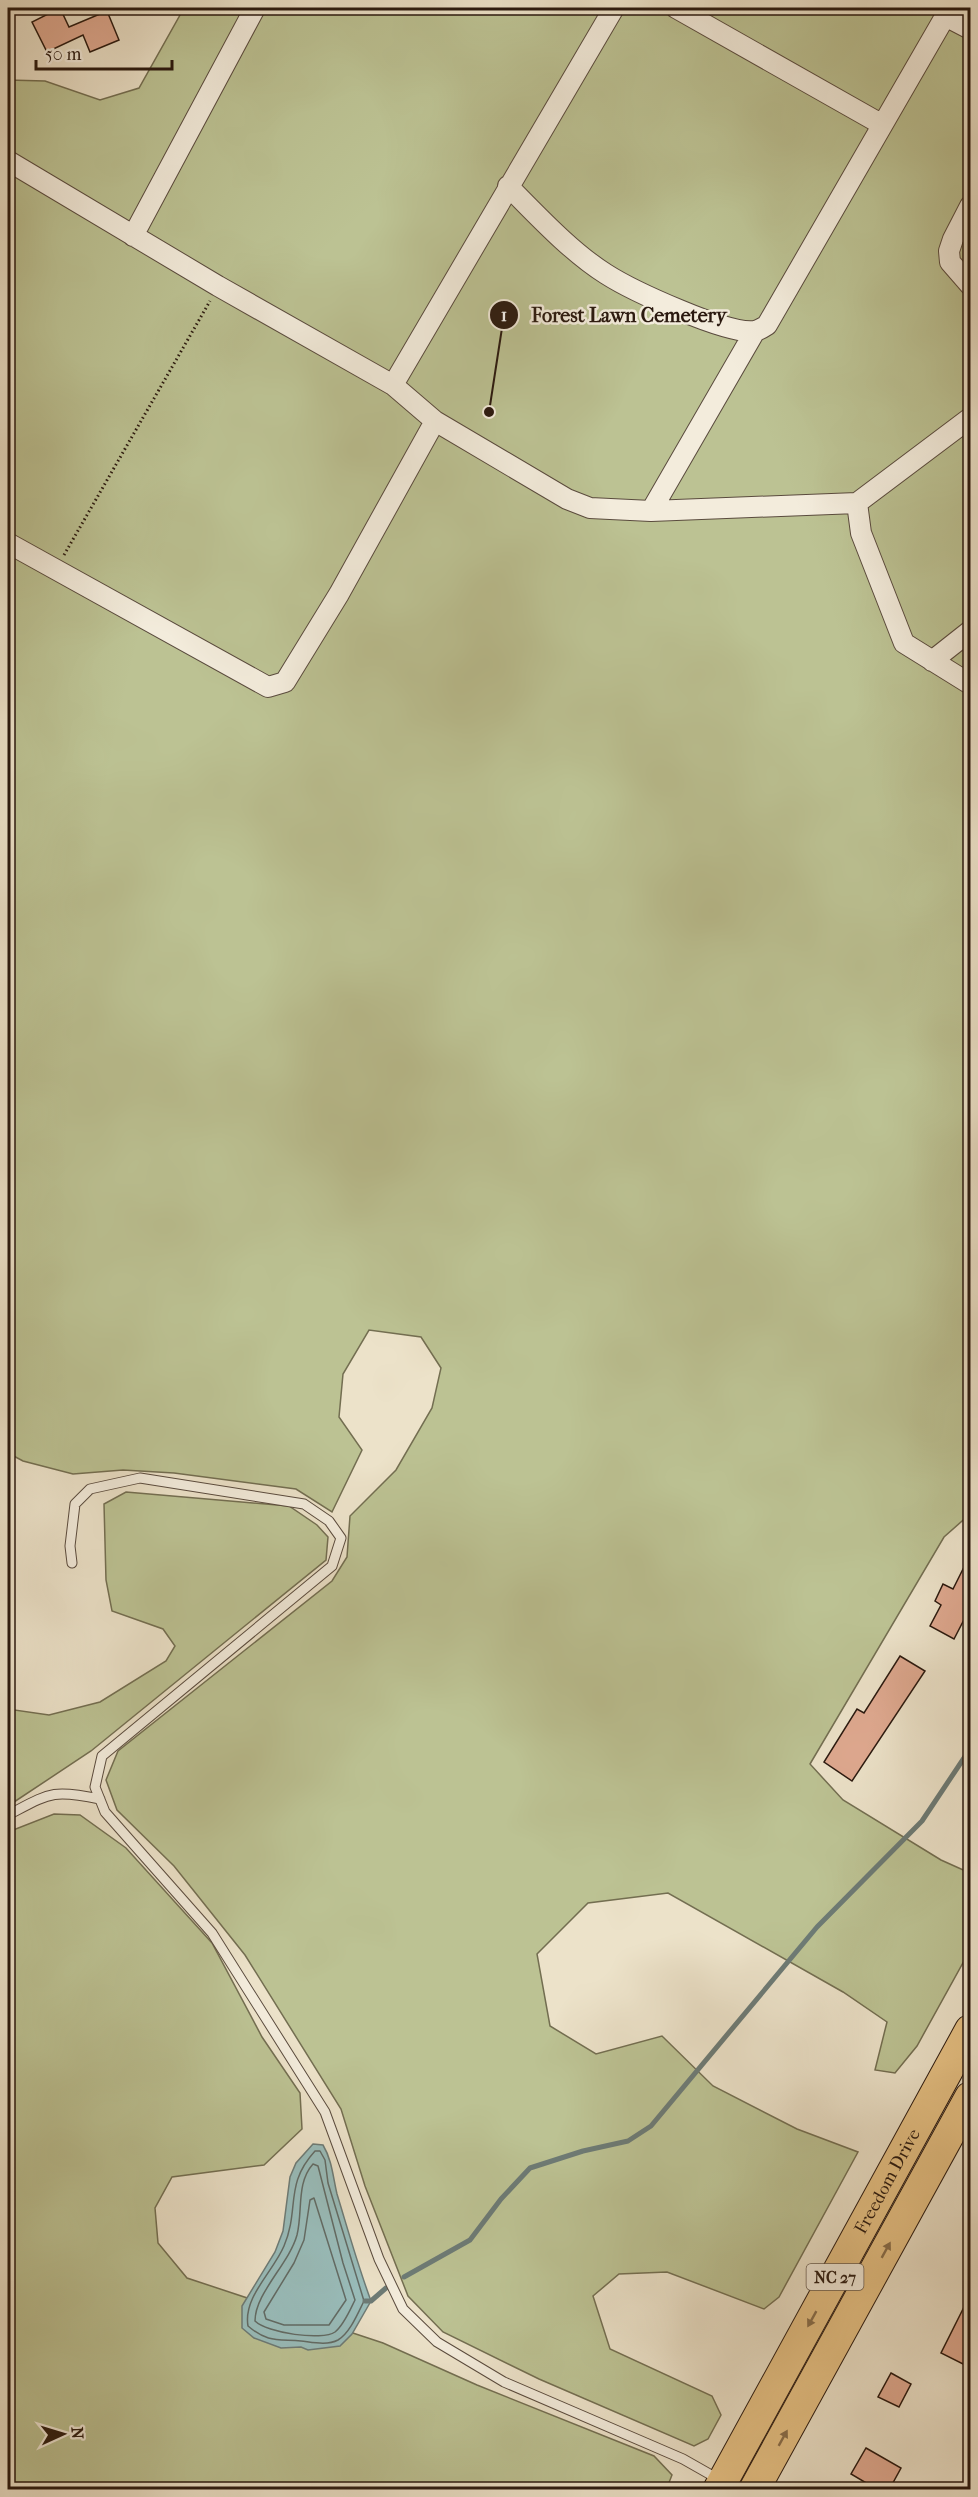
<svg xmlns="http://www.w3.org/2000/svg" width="978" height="2497" font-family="'IM FELL French Canon',serif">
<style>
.green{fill:#bcc293;stroke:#736e51;stroke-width:1.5}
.water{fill:#99bdbb;stroke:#6d7b76;stroke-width:1.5}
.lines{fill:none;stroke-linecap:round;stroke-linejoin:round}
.shore{stroke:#626b65;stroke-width:1.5}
.stream{stroke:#6d7b76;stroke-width:5}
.building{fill:#dfa990;stroke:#2a190f;stroke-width:1.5}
.lane-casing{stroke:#5a4b3e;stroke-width:11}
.street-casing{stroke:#5a4b3e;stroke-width:22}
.primary-casing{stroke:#2a190f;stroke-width:32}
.path{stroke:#2a190f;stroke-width:3;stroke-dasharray:1.5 3;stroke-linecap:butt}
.lane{stroke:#f3ecdc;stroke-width:9}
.street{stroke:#f3ecdc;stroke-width:20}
.primary{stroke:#e6c184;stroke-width:30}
.oneway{fill:#886d4a}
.labels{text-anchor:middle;stroke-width:5;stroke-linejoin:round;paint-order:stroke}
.shield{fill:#f3ecdc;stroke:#66584c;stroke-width:1.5}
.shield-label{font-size:16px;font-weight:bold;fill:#2a190f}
.street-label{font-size:18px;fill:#2a190f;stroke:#f3ecdc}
.leader{fill:none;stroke:#2a190f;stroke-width:2}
.callout-dot{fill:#2a190f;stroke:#f3ecdc;stroke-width:2}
.mark-label{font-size:18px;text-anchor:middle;font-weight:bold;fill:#fff}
.callout-label{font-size:20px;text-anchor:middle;font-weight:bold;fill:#2a190f;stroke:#f3ecdc;stroke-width:5;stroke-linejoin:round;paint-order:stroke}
</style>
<rect width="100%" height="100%" fill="#ece2c9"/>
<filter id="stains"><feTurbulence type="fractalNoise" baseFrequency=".00333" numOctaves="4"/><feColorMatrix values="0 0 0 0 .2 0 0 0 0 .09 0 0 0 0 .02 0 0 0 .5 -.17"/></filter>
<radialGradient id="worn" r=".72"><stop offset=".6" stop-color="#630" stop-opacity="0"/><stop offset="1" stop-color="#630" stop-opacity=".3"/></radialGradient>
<path class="green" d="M184,8H970V1514L944,1537L810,1764L843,1800L941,1860L970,1873V1950L917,2046L895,2073L875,2070L887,2022L843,1992L668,1893L588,1903L537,1954L550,2026L596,2054L662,2036L713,2086L797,2129L858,2152L779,2297L764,2309L667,2272L619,2274L593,2296L610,2349L712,2396L721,2415L708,2439L694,2446L539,2379L443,2332L408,2296L365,2186L341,2109L245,1955L174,1866L117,1810L106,1780L118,1751L332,1581L347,1557L350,1516L396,1470L432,1408L441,1368L421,1337L369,1330L343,1374L339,1417L362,1450L332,1512L296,1489L174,1473L123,1470L73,1474L23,1461L8,1453V80L45,81L100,100L139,88Z
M126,1492L289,1506L317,1525L328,1537L326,1560L91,1751L8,1806V1709L49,1715L100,1702L166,1661L175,1646L163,1629L112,1611L106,1580L104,1504Z
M54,1814L80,1815L126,1848L212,1943L262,2037L300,2093L302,2129L264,2165L172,2177L155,2208L158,2243L187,2278L383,2343L477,2385L654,2456L672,2475L666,2490H8V1832Z"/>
<path class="water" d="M313,2144L323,2145C332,2160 333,2177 337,2194C348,2230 358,2266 371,2301L352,2334L340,2346L308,2350L301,2347L281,2348L254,2338L242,2328V2306L275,2252L283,2231L290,2177L296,2163Z"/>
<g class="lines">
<path class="shore" d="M315,2151H320L325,2160L328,2183L364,2301C358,2313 350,2333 338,2340C327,2346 311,2342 301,2341C278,2339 268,2343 248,2326C243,2297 273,2272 284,2246C300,2208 284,2185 315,2151Z
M313,2164L318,2166L343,2263L355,2300C350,2310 344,2325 335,2332C322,2341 267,2333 255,2321C255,2293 289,2264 297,2235C303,2211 296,2183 313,2164Z
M314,2198L346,2300L329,2325H284L266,2319L264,2312L294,2263L304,2240L310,2200Z"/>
<path class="stream" d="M404,2277L470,2240L501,2199L530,2168L583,2151L628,2141L651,2126L817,1927L922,1821L970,1749
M365,2301H371L386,2288"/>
</g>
<path class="building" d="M60,8L69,27L107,11L119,40L90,52L83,35L47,52L32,22Z
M970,1555V1608L954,1639L930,1626L941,1605L935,1601L943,1584L953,1589Z
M900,1656L925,1671L852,1781L824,1762L857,1709L864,1713Z
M970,2295V2349L963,2364L941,2353Z
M891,2373L911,2384L899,2407L878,2397Z
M866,2448L901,2468L889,2490H878L851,2474Z"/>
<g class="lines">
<g class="lane-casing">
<path id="lane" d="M72,1563L70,1546L75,1504L90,1489L140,1478L304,1504L329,1521L341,1538L332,1566L102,1756L95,1787L105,1812L212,1933L325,2112L379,2259L403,2309L437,2342L504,2382L683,2459L720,2480
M8,1815C50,1793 52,1789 100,1799"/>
</g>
<g class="street-casing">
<path id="street" d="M614,8L393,385L435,421L567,499L590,508L651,511L755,331
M676,8L881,124
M945,16L970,29
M8,166L10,162L218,286L393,385
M508,186C537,215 571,252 606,274C631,290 727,335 755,331C759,330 764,327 767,325L950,8
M970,206L953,239L949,251L950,262L970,285
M133,236L255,8
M970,418L857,503L861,533L904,643L970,684
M651,511L857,503
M8,543L268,687L285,682L339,594L435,421
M932,661L970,631"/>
</g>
<g class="primary-casing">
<g id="primary">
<path id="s1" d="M718,2490L970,2030"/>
<path d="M754,2490L970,2097"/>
</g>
</g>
<path class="path" d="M64,555L210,301"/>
<use href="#lane" class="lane"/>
<use href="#street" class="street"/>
<use href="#primary" class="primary"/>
</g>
<defs><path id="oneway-solid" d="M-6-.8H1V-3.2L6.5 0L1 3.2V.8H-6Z" transform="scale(1.5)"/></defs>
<g class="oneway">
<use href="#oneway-solid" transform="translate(886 2250) rotate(-61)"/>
<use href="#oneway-solid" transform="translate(812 2319) rotate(119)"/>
<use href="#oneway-solid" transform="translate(783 2438) rotate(-61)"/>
</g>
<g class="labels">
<rect class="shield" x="806.5" y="2264" width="57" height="26" rx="4.5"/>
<g class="shield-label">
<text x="835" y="2283">NC 27</text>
</g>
<g class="street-label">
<text dy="6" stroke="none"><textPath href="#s1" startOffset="352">Freedom Drive</textPath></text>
</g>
</g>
<path class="leader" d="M489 412L504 315"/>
<g class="callout-dot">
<circle cx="489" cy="412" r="6"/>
<circle cx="504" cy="315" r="15"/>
</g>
<g class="mark-label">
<text x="504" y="321">1</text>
</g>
<g class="callout-label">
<text x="629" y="322">Forest Lawn Cemetery</text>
</g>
<rect width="978" height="2497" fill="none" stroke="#ece2c9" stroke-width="30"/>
<rect x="9" y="9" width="960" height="2479" fill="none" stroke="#2a190f" stroke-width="3"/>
<rect x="15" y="15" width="948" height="2467" fill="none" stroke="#2a190f" stroke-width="1.5"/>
<g transform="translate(63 2434) rotate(86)" stroke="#f3ecdc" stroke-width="4.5" paint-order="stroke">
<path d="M0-4.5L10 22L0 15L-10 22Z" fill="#2a190f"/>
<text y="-9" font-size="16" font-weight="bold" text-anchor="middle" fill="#2a190f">N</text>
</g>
<path d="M36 60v9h136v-9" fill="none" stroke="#2a190f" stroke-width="3"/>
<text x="45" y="60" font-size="18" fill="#2a190f" stroke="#f3ecdc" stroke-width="4.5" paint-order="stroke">50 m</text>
<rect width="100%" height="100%" filter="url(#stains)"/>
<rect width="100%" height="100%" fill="url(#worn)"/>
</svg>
